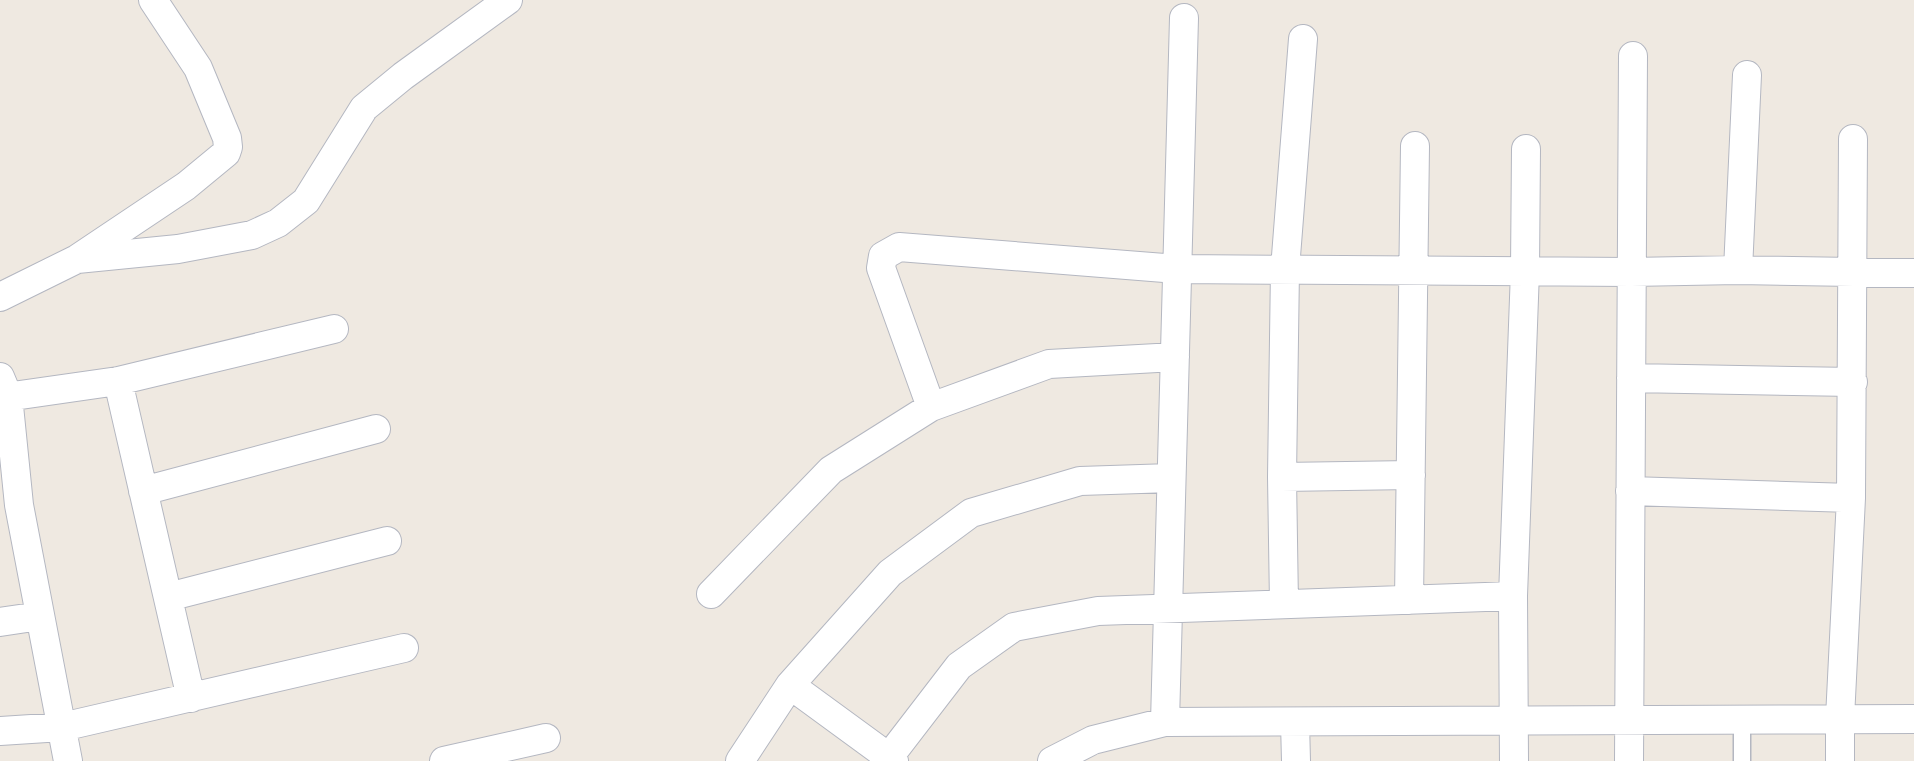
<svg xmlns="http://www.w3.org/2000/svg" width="1914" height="761" font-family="Rubik,sans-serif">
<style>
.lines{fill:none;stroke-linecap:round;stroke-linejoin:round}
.lane-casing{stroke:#b4b7c1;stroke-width:19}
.street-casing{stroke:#b4b7c1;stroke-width:30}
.lane{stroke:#fff;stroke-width:16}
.street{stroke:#fff;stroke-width:28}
</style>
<rect width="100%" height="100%" fill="#efe9e1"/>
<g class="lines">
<g class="lane-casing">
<path id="lane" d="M1742,718V761"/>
</g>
<g class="street-casing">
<path id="street" d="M77,259L178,249L252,235L278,223L306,201L364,108L403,76L508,0
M1738,270L1747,75
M0,297L77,259L186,186L226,153L228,147L227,138L198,68L153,0
M0,377L8,396L19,505L68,761
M1631,378L1853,382
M118,381L191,698
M0,398L118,381L334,329
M931,407L881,268L883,256L899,247L1177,269L1631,272L1738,270L1914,273
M1282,477L1411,475
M143,491L376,429
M1630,491L1851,498
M711,594L831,470L931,407L1049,364L1175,357
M1513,596L1514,761
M168,597L387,541
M1409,600L1415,146
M1284,604L1282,477L1285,269L1303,39
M0,622L40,616
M790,685L894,761
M1165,722L1184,18
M1295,722L1296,761
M0,731L62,727L404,648
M444,761L546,738
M740,761L790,685L890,573L971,513L1080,481L1171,478
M886,761L959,666L1014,627L1098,611L1513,596L1525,271L1526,149
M1052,761L1093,740L1165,722L1914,719
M1629,761L1633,56
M1840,761V718L1851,498L1853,139"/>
</g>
<use href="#lane" class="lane"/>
<use href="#street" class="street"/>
</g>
</svg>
